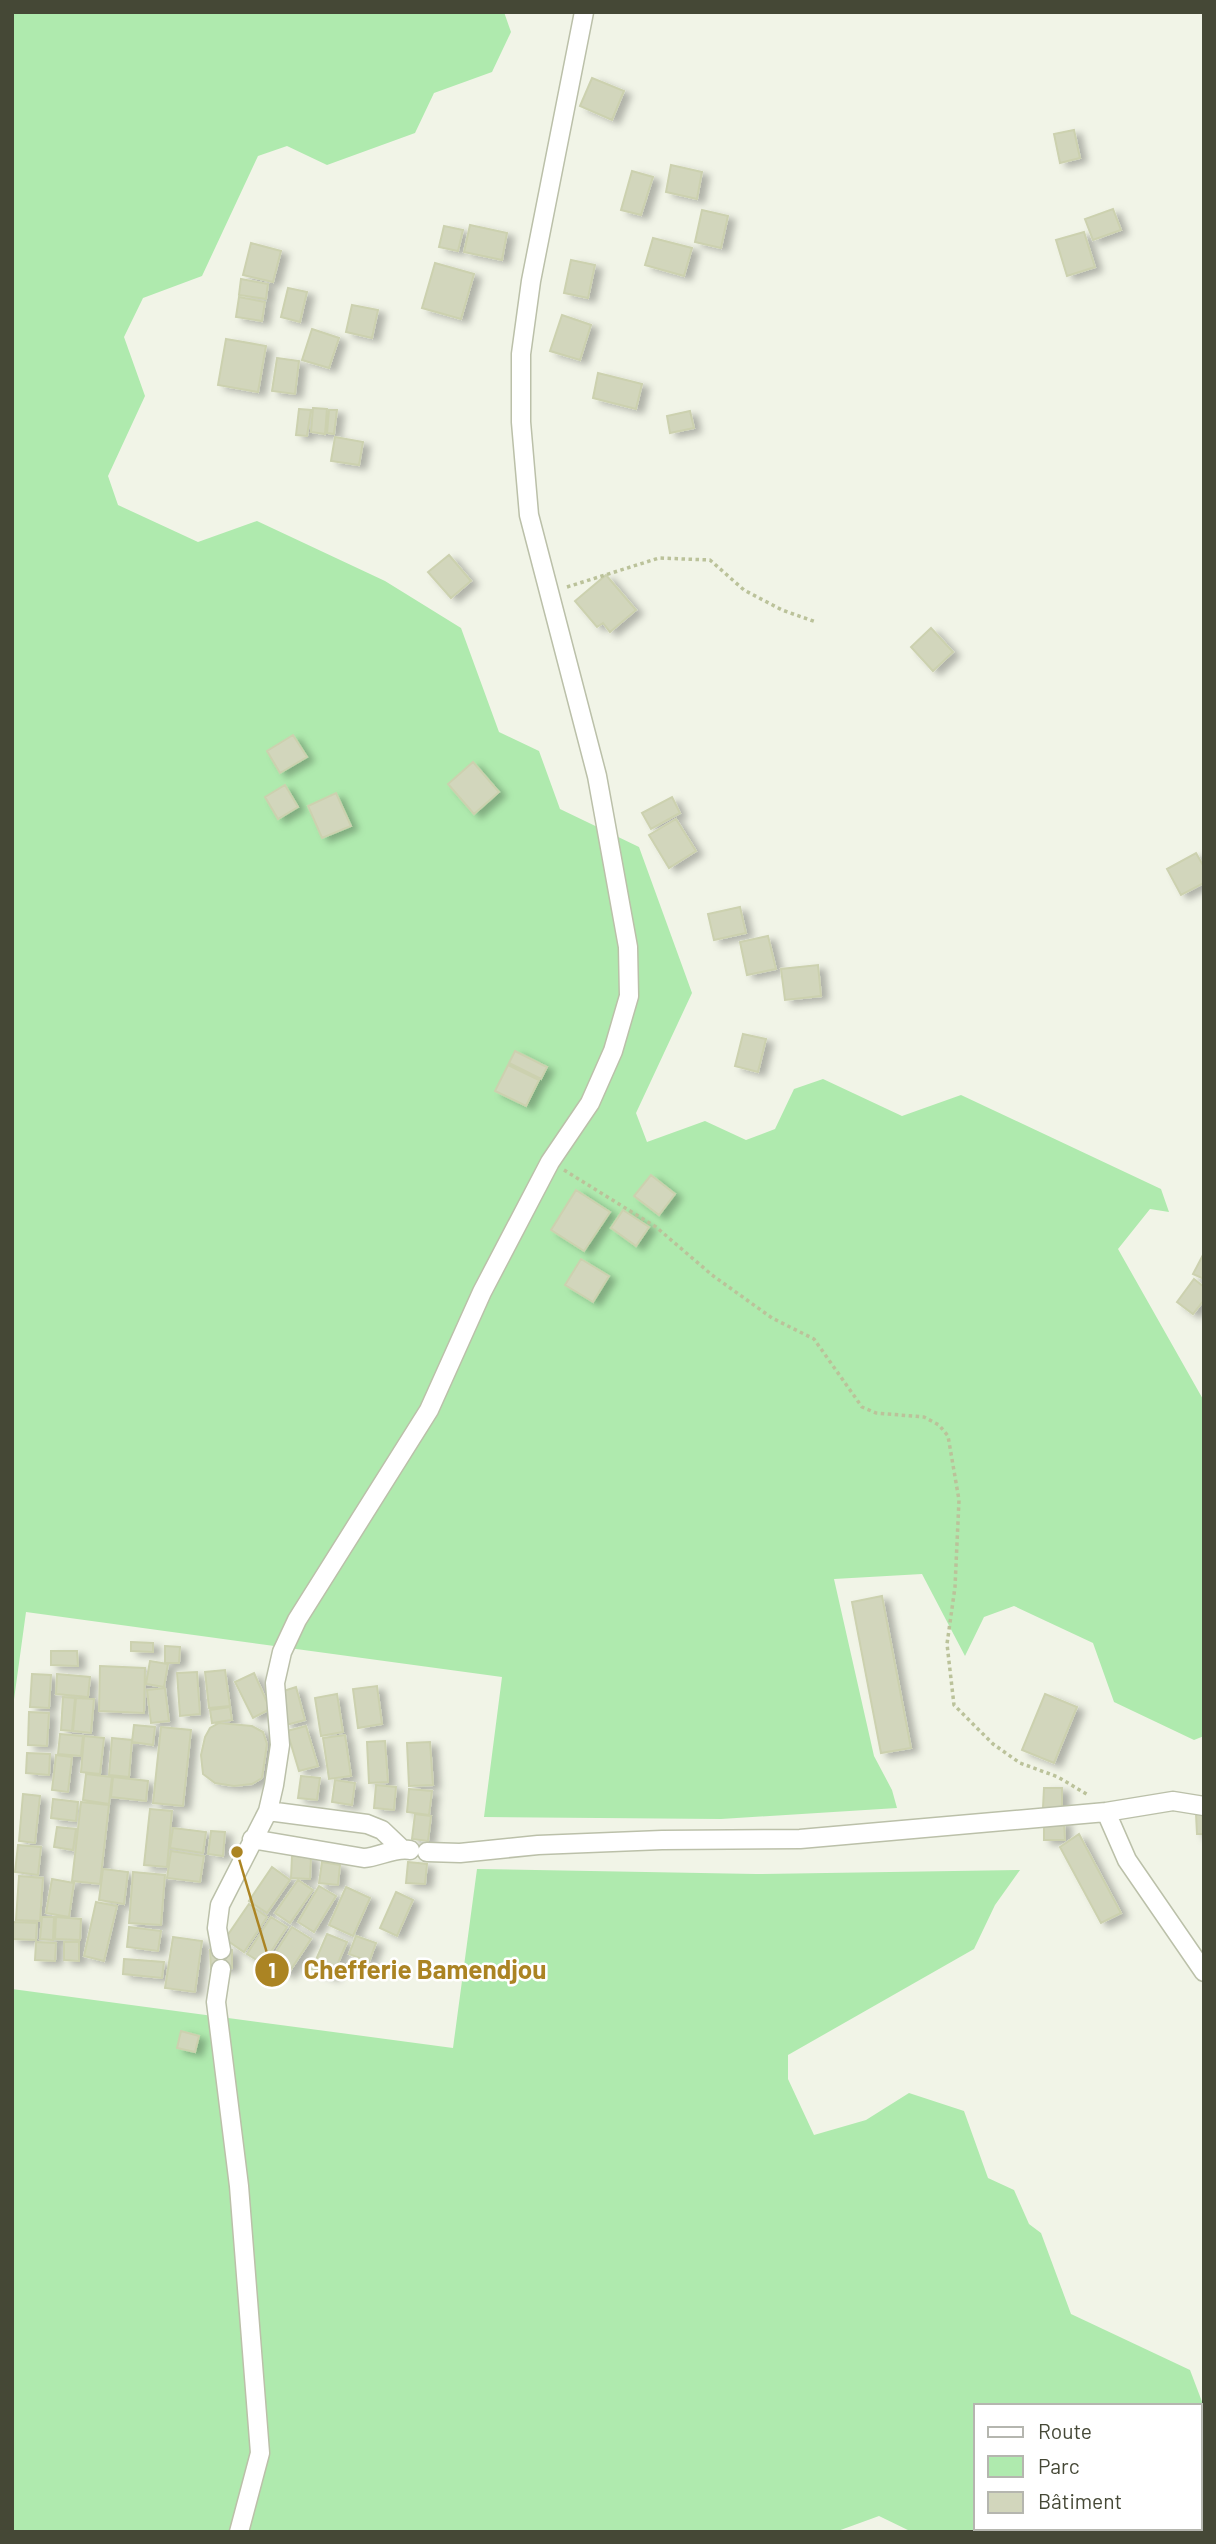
<svg xmlns="http://www.w3.org/2000/svg" width="1216" height="2544" font-family="Barlow,sans-serif">
<style>
.green{fill:#afeaae}
.building{fill:#d2d6bc;stroke:#ccd1af;stroke-width:2;filter:url(#shadow)}
.lines{fill:none;stroke-linecap:round;stroke-linejoin:round}
.street-casing{stroke:#bbc0a9;stroke-width:21}
.path{stroke:#bbc29a;stroke-width:3.5;stroke-dasharray:3.5 3.5;stroke-linecap:butt}
.street{stroke:#fff;stroke-width:18}
.leader{fill:none;stroke:#ab8423;stroke-width:2.5}
.callout-dot{fill:#ab8423;stroke:#fff;stroke-width:2.5}
.mark-label{font-size:21px;text-anchor:middle;font-weight:bold;fill:#fff}
.callout-label{font-size:26px;text-anchor:middle;font-weight:bold;fill:#ab8423;stroke:#fff;stroke-width:5;stroke-linejoin:round;paint-order:stroke}
</style>
<defs>
<filter id="shadow"><feDropShadow dx="7" dy="4" stdDeviation="3.5" flood-color="#0004"/></filter>
</defs>
<rect width="100%" height="100%" fill="#f1f4e7"/>
<path class="green" d="M12,12H504L511,32L492,72L434,93L415,133L327,165L287,146L258,156L202,276L143,298L124,337L145,396L108,476L118,505L198,542L257,521L385,581L461,628L499,732L539,751L560,809L639,847L692,993L636,1113L647,1142L705,1121L746,1140L775,1129L794,1089L823,1079L902,1116L961,1095L1161,1189L1169,1212L1150,1209L1118,1249L1204,1401V1736L1194,1740L1114,1702L1093,1643L1014,1606L984,1617L965,1656L922,1574L834,1579L874,1756L892,1790L897,1808L721,1819L484,1817L502,1677L26,1612L12,1714Z
M477,1869L756,1874L1020,1870L995,1905L974,1949L788,2055V2079L814,2135L866,2120L909,2093L964,2111L988,2178L1014,2190L1029,2224L1041,2233L1071,2314L1190,2370L1204,2407L1200,2413V2406H976V2528H1146L1157,2532H912L879,2516L835,2532H12V1989L453,2048Z"/>
<path class="building" d="M592,78L624,91L612,120L580,106Z
M1074,130L1080,158L1060,163L1054,134Z
M671,165L702,172L697,199L666,192Z
M632,171L653,177L641,215L621,210Z
M1113,209L1121,230L1093,240L1085,219Z
M702,210L728,216L721,248L695,242Z
M470,225L507,233L502,260L464,252Z
M444,226L463,230L458,251L439,247Z
M1084,232L1095,267L1067,276L1056,240Z
M653,238L692,248L684,276L645,265Z
M251,243L281,251L273,282L243,275Z
M571,260L595,265L588,298L564,293Z
M435,263L474,274L461,319L422,308Z
M241,279L268,284L266,299L239,295Z
M288,288L307,292L300,322L281,317Z
M239,297L265,302L262,321L236,317Z
M352,305L378,310L372,338L346,332Z
M562,315L591,325L580,360L550,351Z
M312,329L339,338L329,368L302,360Z
M226,339L266,346L258,392L218,385Z
M277,358L299,361L295,394L272,391Z
M598,373L642,384L636,409L593,398Z
M313,408L327,409L325,434L311,432Z
M299,409L311,410L307,436L296,435Z
M329,410H337L334,434L327,433Z
M690,411L694,428L670,433L667,416Z
M335,437L363,442L359,465L331,461Z
M449,555L471,581L451,598L428,572Z
M606,575L636,610L610,632L603,623L597,627L575,601Z
M931,628L953,652L933,671L911,647Z
M293,735L307,757L280,773L267,751Z
M473,762L499,792L474,814L448,784Z
M285,785L298,807L278,819L265,797Z
M336,793L351,826L322,838L308,806Z
M672,797L680,813L651,829L642,813Z
M676,819L696,851L669,868L649,835Z
M1196,853L1204,867V883L1181,895L1167,869Z
M740,907L746,933L714,940L708,914Z
M768,936L776,969L747,975L740,942Z
M818,965L821,996L785,1000L781,969Z
M743,1034L766,1039L758,1072L735,1066Z
M515,1051L547,1067L541,1079L509,1063Z
M508,1065L539,1080L526,1106L495,1091Z
M651,1175L675,1194L659,1215L634,1196Z
M576,1190L610,1212L584,1251L551,1230Z
M623,1210L649,1227L636,1246L611,1228Z
M1204,1253V1279L1193,1274Z
M581,1259L609,1276L593,1302L565,1285Z
M1194,1279L1204,1287V1300L1193,1314L1177,1302Z
M882,1596L911,1748L881,1753L852,1602Z
M131,1642L153,1643V1652L131,1651Z
M165,1646L180,1647L179,1663H165Z
M51,1651H77L78,1666L51,1665Z
M150,1661L168,1664L164,1687L146,1684Z
M100,1666L145,1668L144,1713L99,1711Z
M225,1670L230,1706L209,1708L205,1672Z
M197,1672L200,1714L180,1716L177,1673Z
M254,1673L270,1709L253,1718L235,1682Z
M32,1674L51,1675L49,1708L30,1707Z
M57,1674L90,1677L88,1697L56,1694Z
M377,1686L382,1724L358,1728L353,1689Z
M296,1687L305,1720L286,1725L277,1693Z
M165,1688L169,1721L151,1723L147,1690Z
M337,1694L343,1732L321,1736L315,1698Z
M1045,1694L1077,1707L1054,1763L1022,1750Z
M63,1697L75,1698L72,1731L61,1730Z
M76,1698L94,1699L91,1733L73,1731Z
M230,1707L232,1720L212,1723L210,1710Z
M29,1712L49,1713L47,1746L28,1745Z
M219,1723L252,1726L263,1732L267,1744L262,1778L252,1784L234,1786L215,1783L203,1774L201,1755L205,1737L210,1728Z
M134,1725L155,1727L153,1745L132,1742Z
M306,1726L318,1766L299,1771L287,1731Z
M161,1727L191,1730L183,1806L153,1803Z
M60,1734L83,1736L81,1756L58,1754Z
M345,1735L351,1776L329,1779L323,1738Z
M84,1736L104,1738L100,1774L81,1772Z
M112,1738L132,1740L129,1777L109,1775Z
M385,1741L388,1782L369,1783L367,1742Z
M430,1742L433,1785L409,1786L407,1743Z
M27,1753L50,1754L49,1775L26,1773Z
M56,1755L72,1757L68,1792L52,1790Z
M86,1774L112,1777L109,1804L83,1800Z
M301,1776L320,1778L317,1800L298,1798Z
M113,1777L148,1781L146,1801L111,1797Z
M335,1780L355,1783L352,1805L332,1802Z
M376,1785L396,1787L394,1810L374,1808Z
M1044,1788H1062V1809L1043,1808Z
M409,1789L432,1791L429,1815L407,1812Z
M23,1794L40,1796L35,1843L19,1841Z
M53,1799L78,1802L76,1821L51,1818Z
M81,1802L109,1805L100,1884L72,1881Z
M150,1809L172,1811L167,1867L144,1865Z
M1204,1813V1834H1197L1196,1814Z
M415,1814L431,1816L428,1841L412,1839Z
M1044,1821H1064L1065,1840H1044Z
M57,1827L76,1829L73,1850L54,1847Z
M173,1828L206,1832L203,1853L170,1848Z
M211,1831L225,1832L223,1856L208,1854Z
M1079,1834L1121,1913L1101,1923L1060,1847Z
M18,1845L41,1847L38,1875L15,1872Z
M171,1851L204,1856L200,1882L167,1878Z
M292,1856L311,1857L310,1879L291,1878Z
M322,1862L340,1865L338,1885L319,1883Z
M408,1862L427,1864L425,1884L406,1883Z
M272,1867L290,1880L267,1913L249,1901Z
M103,1869L128,1872L124,1904L99,1900Z
M133,1872L165,1875L161,1925L129,1923Z
M19,1876L43,1878L40,1921L16,1920Z
M52,1879L74,1883L69,1917L46,1913Z
M298,1880L313,1890L290,1923L275,1913Z
M319,1886L336,1896L314,1932L298,1922Z
M346,1887L370,1898L353,1936L329,1925Z
M396,1892L413,1900L397,1936L380,1928Z
M96,1902L117,1906L104,1961L84,1956Z
M249,1904L267,1917L244,1952L225,1939Z
M42,1917H54L53,1940L40,1939Z
M56,1917L81,1919L80,1940L55,1939Z
M271,1917L287,1927L263,1964L247,1954Z
M12,1922L37,1923L36,1940L12,1939Z
M129,1927L161,1931L158,1951L127,1947Z
M292,1927L311,1939L288,1974L270,1961Z
M327,1934L347,1942L332,1977L312,1969Z
M356,1936L376,1943L369,1962L349,1954Z
M173,1937L202,1941L195,1992L165,1988Z
M36,1942L56,1943L55,1961L35,1960Z
M64,1942H79V1961L64,1960Z
M210,1950H232V1968L211,1969Z
M124,1959L164,1962L162,1978L123,1974Z
M181,2031L199,2036L195,2052L177,2048Z"/>
<g class="lines">
<g class="street-casing">
<path id="street" d="M268,1811L367,1824L382,1830L402,1849
M1106,1812L1127,1860L1204,1972
M252,1839L364,1858C379,1857 395,1847 410,1850
M427,1852L460,1853L538,1845L662,1840L800,1839L1106,1812L1173,1801L1204,1806
M221,1950L217,1928L220,1905L268,1811L274,1785L280,1745L275,1683L282,1652L297,1620L429,1410L482,1292L550,1162L590,1103L613,1051L629,996L628,947L597,776L529,515L521,422V354L531,281L584,12
M221,1969L216,2002L239,2186L260,2453L239,2532"/>
</g>
<path class="path" d="M567,587L659,558L710,560L744,590L782,610L816,622
M564,1170L656,1227L712,1275L772,1318L814,1339L862,1407L876,1413L924,1417L939,1425L948,1436L959,1500L955,1587L947,1644L954,1705L993,1744L1020,1763L1058,1777L1088,1795"/>
<use href="#street" class="street"/>
</g>
<path class="leader" d="M237 1852L272 1970"/>
<g class="callout-dot">
<circle cx="237" cy="1852" r="7"/>
<circle cx="272" cy="1970" r="18"/>
</g>
<g class="mark-label">
<text x="272" y="1978">1</text>
</g>
<g class="callout-label">
<text x="425" y="1979">Chefferie Bamendjou</text>
</g>
<rect width="1216" height="2544" fill="none" stroke="#454836" stroke-width="28"/>
<rect x="974" y="2404" width="228" height="126" fill="#ffffff" stroke="#b5b6af" stroke-width="2"/>
<rect x="988" y="2427" width="35" height="10" fill="#ffffff" stroke="#b5b6af" stroke-width="2"/>
<text x="1038" y="2439" font-size="21" fill="#454836">Route</text>
<rect x="988" y="2456" width="35" height="21" fill="#afeaae" stroke="#b5b6af" stroke-width="2"/>
<text x="1038" y="2474" font-size="21" fill="#454836">Parc</text>
<rect x="988" y="2492" width="35" height="21" fill="#d2d6bc" stroke="#b5b6af" stroke-width="2"/>
<text x="1038" y="2509" font-size="21" fill="#454836">Bâtiment</text>
</svg>
